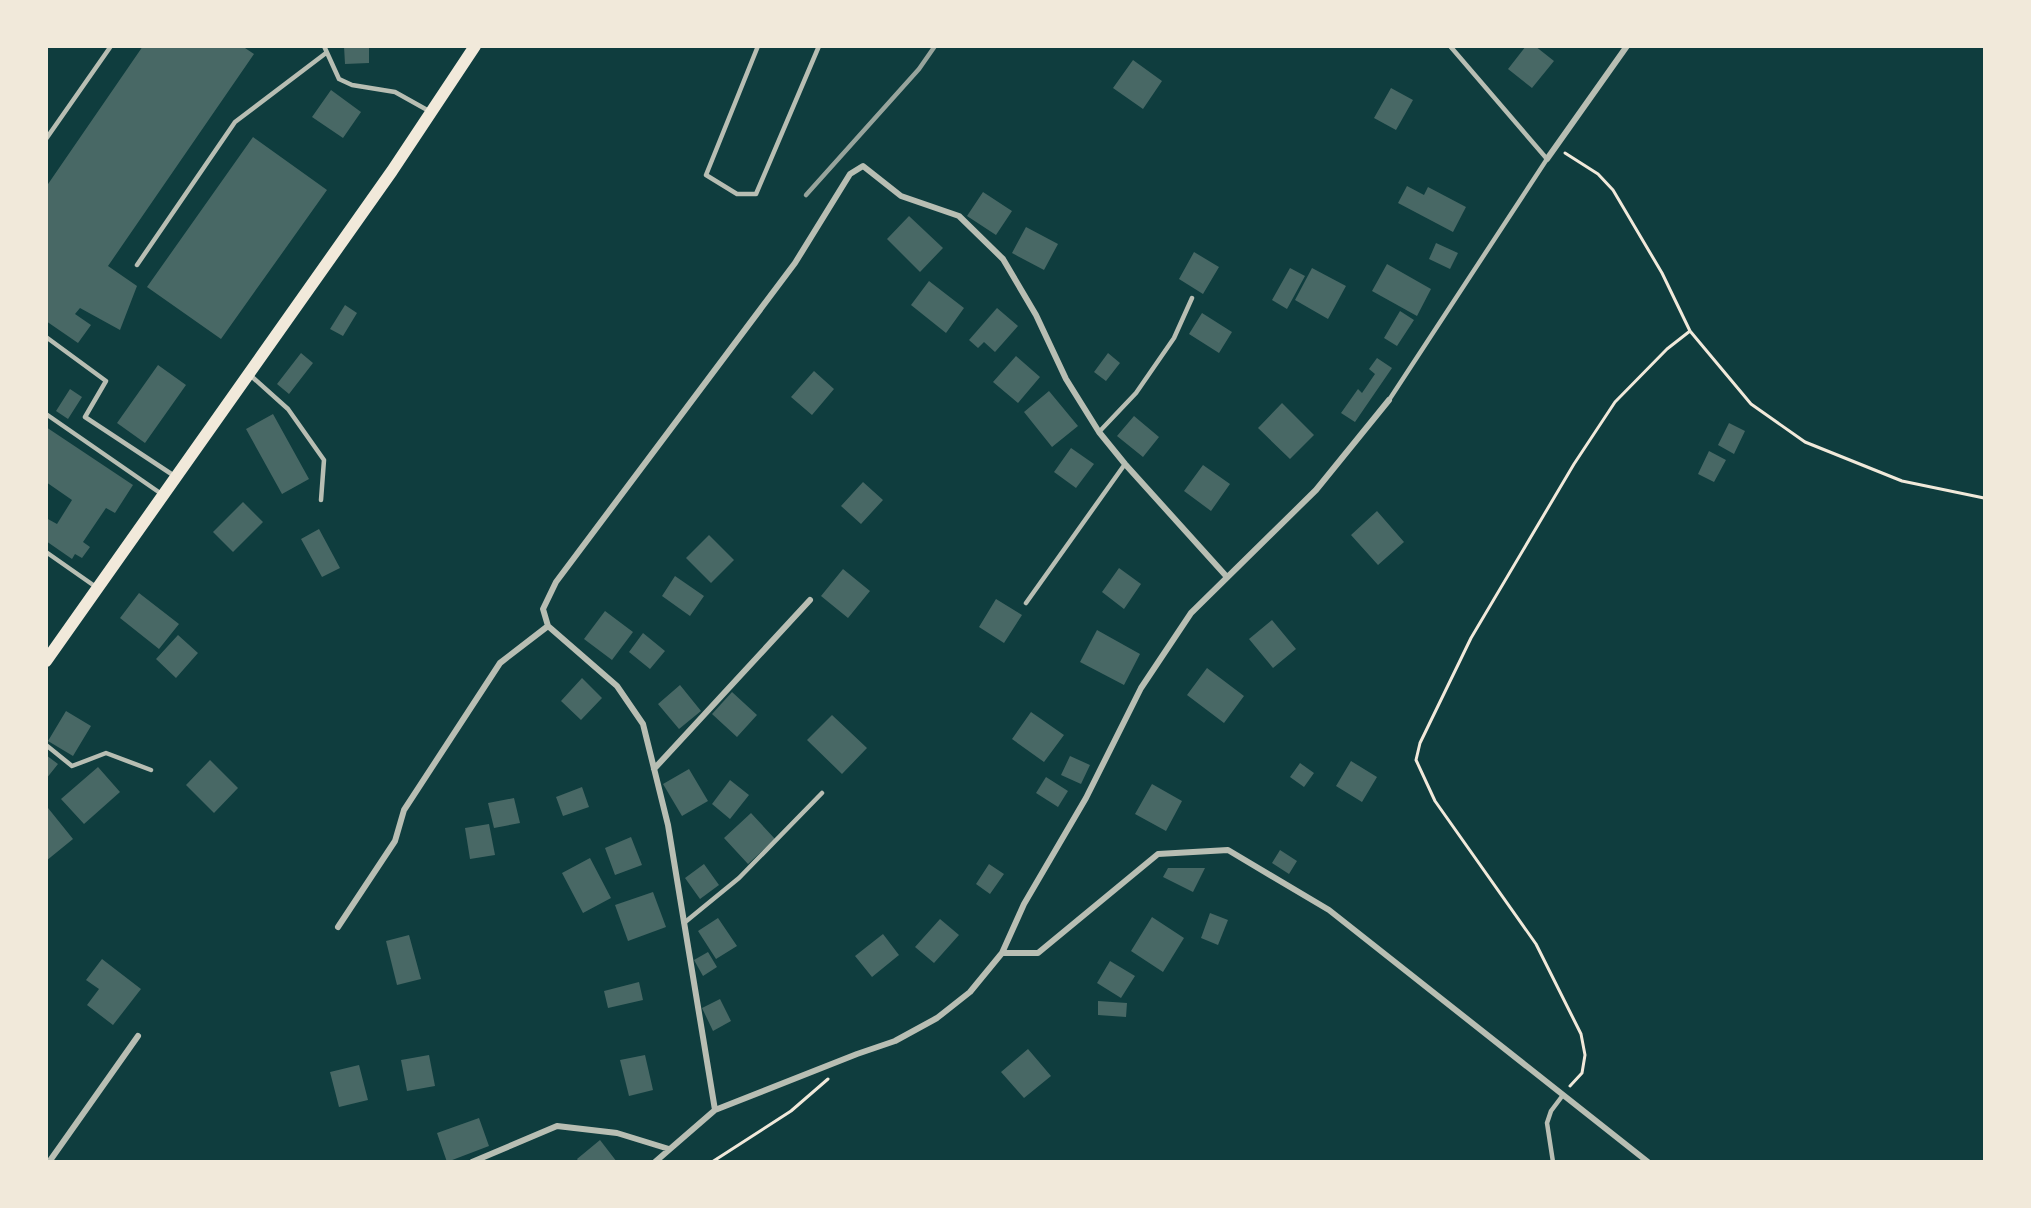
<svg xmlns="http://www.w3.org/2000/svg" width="2031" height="1208" font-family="'Exo 2',sans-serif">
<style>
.building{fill:#486865}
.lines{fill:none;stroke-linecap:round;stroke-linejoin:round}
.path{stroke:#f1e9da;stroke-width:3}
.service{stroke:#b8beb3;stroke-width:4.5}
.minor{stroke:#b8beb3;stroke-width:6}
.secondary{stroke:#f1e9da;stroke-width:12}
.rail{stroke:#97a49c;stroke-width:4.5}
</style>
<rect width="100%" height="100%" fill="#0f3d3e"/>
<path class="building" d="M143,46H242L254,54L108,266L137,286L120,330L80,308L75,314L91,325L78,343L46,321V187Z
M344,46H369V63L345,64Z
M1526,46H1535L1554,61L1532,88L1508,69Z
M1133,60L1162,81L1143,109L1113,88Z
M1391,88L1413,100L1396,130L1374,118Z
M331,90L361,112L343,138L312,117Z
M253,137L327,190L221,339L147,287Z
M1407,186L1424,195L1428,187L1466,207L1453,232L1398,203Z
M983,192L1012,211L996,235L967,216Z
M909,216L943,248L920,272L887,239Z
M1026,227L1058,244L1044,270L1012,253Z
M1436,243L1458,253L1450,269L1429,259Z
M1194,252L1219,267L1203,294L1179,279Z
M1387,264L1431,289L1417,316L1372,291Z
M1290,268L1305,276L1287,309L1272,300Z
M1312,268L1346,286L1328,319L1295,300Z
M929,281L964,308L946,333L911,305Z
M345,305L357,313L343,336L330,329Z
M997,308L1018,326L995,352L984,342L978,348L969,340Z
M1400,311L1414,320L1397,346L1384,338Z
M1202,313L1232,332L1219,353L1189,334Z
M301,353L313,363L289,394L277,384Z
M1108,353L1120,363L1106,381L1094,372Z
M1016,356L1040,377L1018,403L993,382Z
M1377,358L1392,368L1355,422L1341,413L1358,389L1362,393L1375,374L1369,369Z
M158,365L186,385L145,443L117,423Z
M814,371L834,389L812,415L791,397Z
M70,389L82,397L68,419L56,411Z
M1049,391L1078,426L1052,447L1024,412Z
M1282,403L1314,435L1290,459L1258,428Z
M273,414L309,479L282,494L246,429Z
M1134,416L1159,437L1143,457L1117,436Z
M1729,423L1745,431L1734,454L1718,445Z
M46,427L133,485L115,513L106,508L83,542L90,547L82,558L75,554L72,559L46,541V518L57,524L72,500L46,482Z
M1071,448L1094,464L1076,488L1054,472Z
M1709,451L1726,460L1714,482L1698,474Z
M1203,465L1230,484L1211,511L1184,491Z
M863,482L883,500L861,524L841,506Z
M243,502L263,522L233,552L213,532Z
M1377,511L1404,542L1378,565L1351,535Z
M319,529L340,568L322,577L301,539Z
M709,535L734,560L711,583L686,558Z
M1119,568L1141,584L1124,609L1102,592Z
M843,569L870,591L848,618L821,596Z
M675,576L704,596L690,616L662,596Z
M139,593L179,624L159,649L120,618Z
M996,599L1022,615L1004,643L979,627Z
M605,611L633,632L612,660L584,639Z
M1272,620L1296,649L1273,668L1249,639Z
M1097,630L1140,654L1124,685L1080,662Z
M643,633L665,651L650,669L629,652Z
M178,635L198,653L176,678L156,659Z
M1207,668L1244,696L1224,723L1187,695Z
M582,678L602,698L581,720L561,701Z
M680,685L701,711L679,729L658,704Z
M732,692L757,715L737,737L712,714Z
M66,711L91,726L73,756L48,741Z
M1031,712L1064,735L1044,762L1012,739Z
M832,715L867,748L842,774L807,740Z
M46,755L58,764L46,779Z
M1070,756L1090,765L1081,784L1061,775Z
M210,760L238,788L214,813L186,785Z
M1351,761L1377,777L1362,802L1336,786Z
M1300,763L1314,773L1304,787L1290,777Z
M98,767L120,792L84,824L61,799Z
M689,769L708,801L682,816L663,784Z
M1046,777L1068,791L1058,807L1036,793Z
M730,780L749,795L730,819L712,804Z
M1152,784L1182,801L1166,831L1135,814Z
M582,787L589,807L563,816L556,797Z
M514,798L520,823L494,828L488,803Z
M48,808L73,839L46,861V809Z
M751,813L775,839L748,864L724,838Z
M489,824L495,855L470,859L465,828Z
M631,837L642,865L615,875L605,848Z
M1280,850L1297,861L1289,874L1272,863Z
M590,858L611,898L583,913L562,873Z
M704,864L719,885L700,899L685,878Z
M989,864L1004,874L990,894L976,884Z
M1168,868H1205L1193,892L1163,877Z
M653,892L666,927L628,941L615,905Z
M1210,913L1228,920L1218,945L1201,938Z
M1152,917L1184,938L1163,972L1131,951Z
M718,918L737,946L716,959L698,931Z
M940,919L959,935L934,963L915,947Z
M883,934L899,955L872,977L855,956Z
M409,935L421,979L397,985L386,941Z
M708,952L717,967L703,976L694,960Z
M102,959L141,989L113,1025L87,1005L99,989L86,980Z
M1110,961L1135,976L1121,998L1097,983Z
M639,982L643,1000L608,1008L604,991Z
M720,999L731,1021L713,1031L702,1008Z
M1098,1001L1127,1003L1126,1017L1098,1015Z
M1028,1049L1051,1076L1024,1098L1001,1072Z
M429,1055L435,1086L407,1091L401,1060Z
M645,1055L653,1090L629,1096L620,1060Z
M359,1065L368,1100L339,1107L330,1072Z
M479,1118L489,1146L447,1162L437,1133Z
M600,1140L617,1162H579L577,1159Z"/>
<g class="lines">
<path class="path" d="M1565,153L1598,174L1613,190L1662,273L1690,331L1751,404L1805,442L1902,481L1984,498
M1570,1086L1582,1073L1585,1055L1581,1034L1536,944L1435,801L1416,760L1420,743L1471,638L1574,464L1615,402L1667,349L1690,331
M712,1162L791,1111L828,1079"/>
<path class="service" d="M324,46L339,79L352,85L395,92L429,111
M758,46L706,175L737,194H756L819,46
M46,139L111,46
M137,265L235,122L326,53
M46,337L106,381L85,417L176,477
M250,375L288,409L324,460L321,500
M1389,400L1547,159L1450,46
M46,414L163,495
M1099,432L1136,393L1174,338L1192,298
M46,552L96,587
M1026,603L1125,464
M46,745L72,766L106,753L151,770
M684,923L739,878L822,793
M1553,1162L1547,1123L1551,1111L1563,1095"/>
<path class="minor" d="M1547,159L1627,46
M654,769L810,600
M338,927L395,841L404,810L500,663L548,626
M1002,953H1038L1158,854L1228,850L1329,910L1648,1162
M715,1110L857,1054L895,1041L937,1018L970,992L1002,953L1024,904L1086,798L1141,688L1191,613L1316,490L1389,400
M49,1162L138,1036
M472,1162L557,1126L617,1133L669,1149
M655,1162L715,1110L668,825L643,724L617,686L548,626L543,609L556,582L795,263L850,174L863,166L901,196L959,216L1003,259L1036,315L1066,379L1099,432L1125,464L1227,577"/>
<path class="secondary" d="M46,661L392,171L475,46"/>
<path class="rail" d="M806,195L919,69L935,46"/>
</g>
<rect width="2031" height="1208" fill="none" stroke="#f1e9da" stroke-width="96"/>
</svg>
